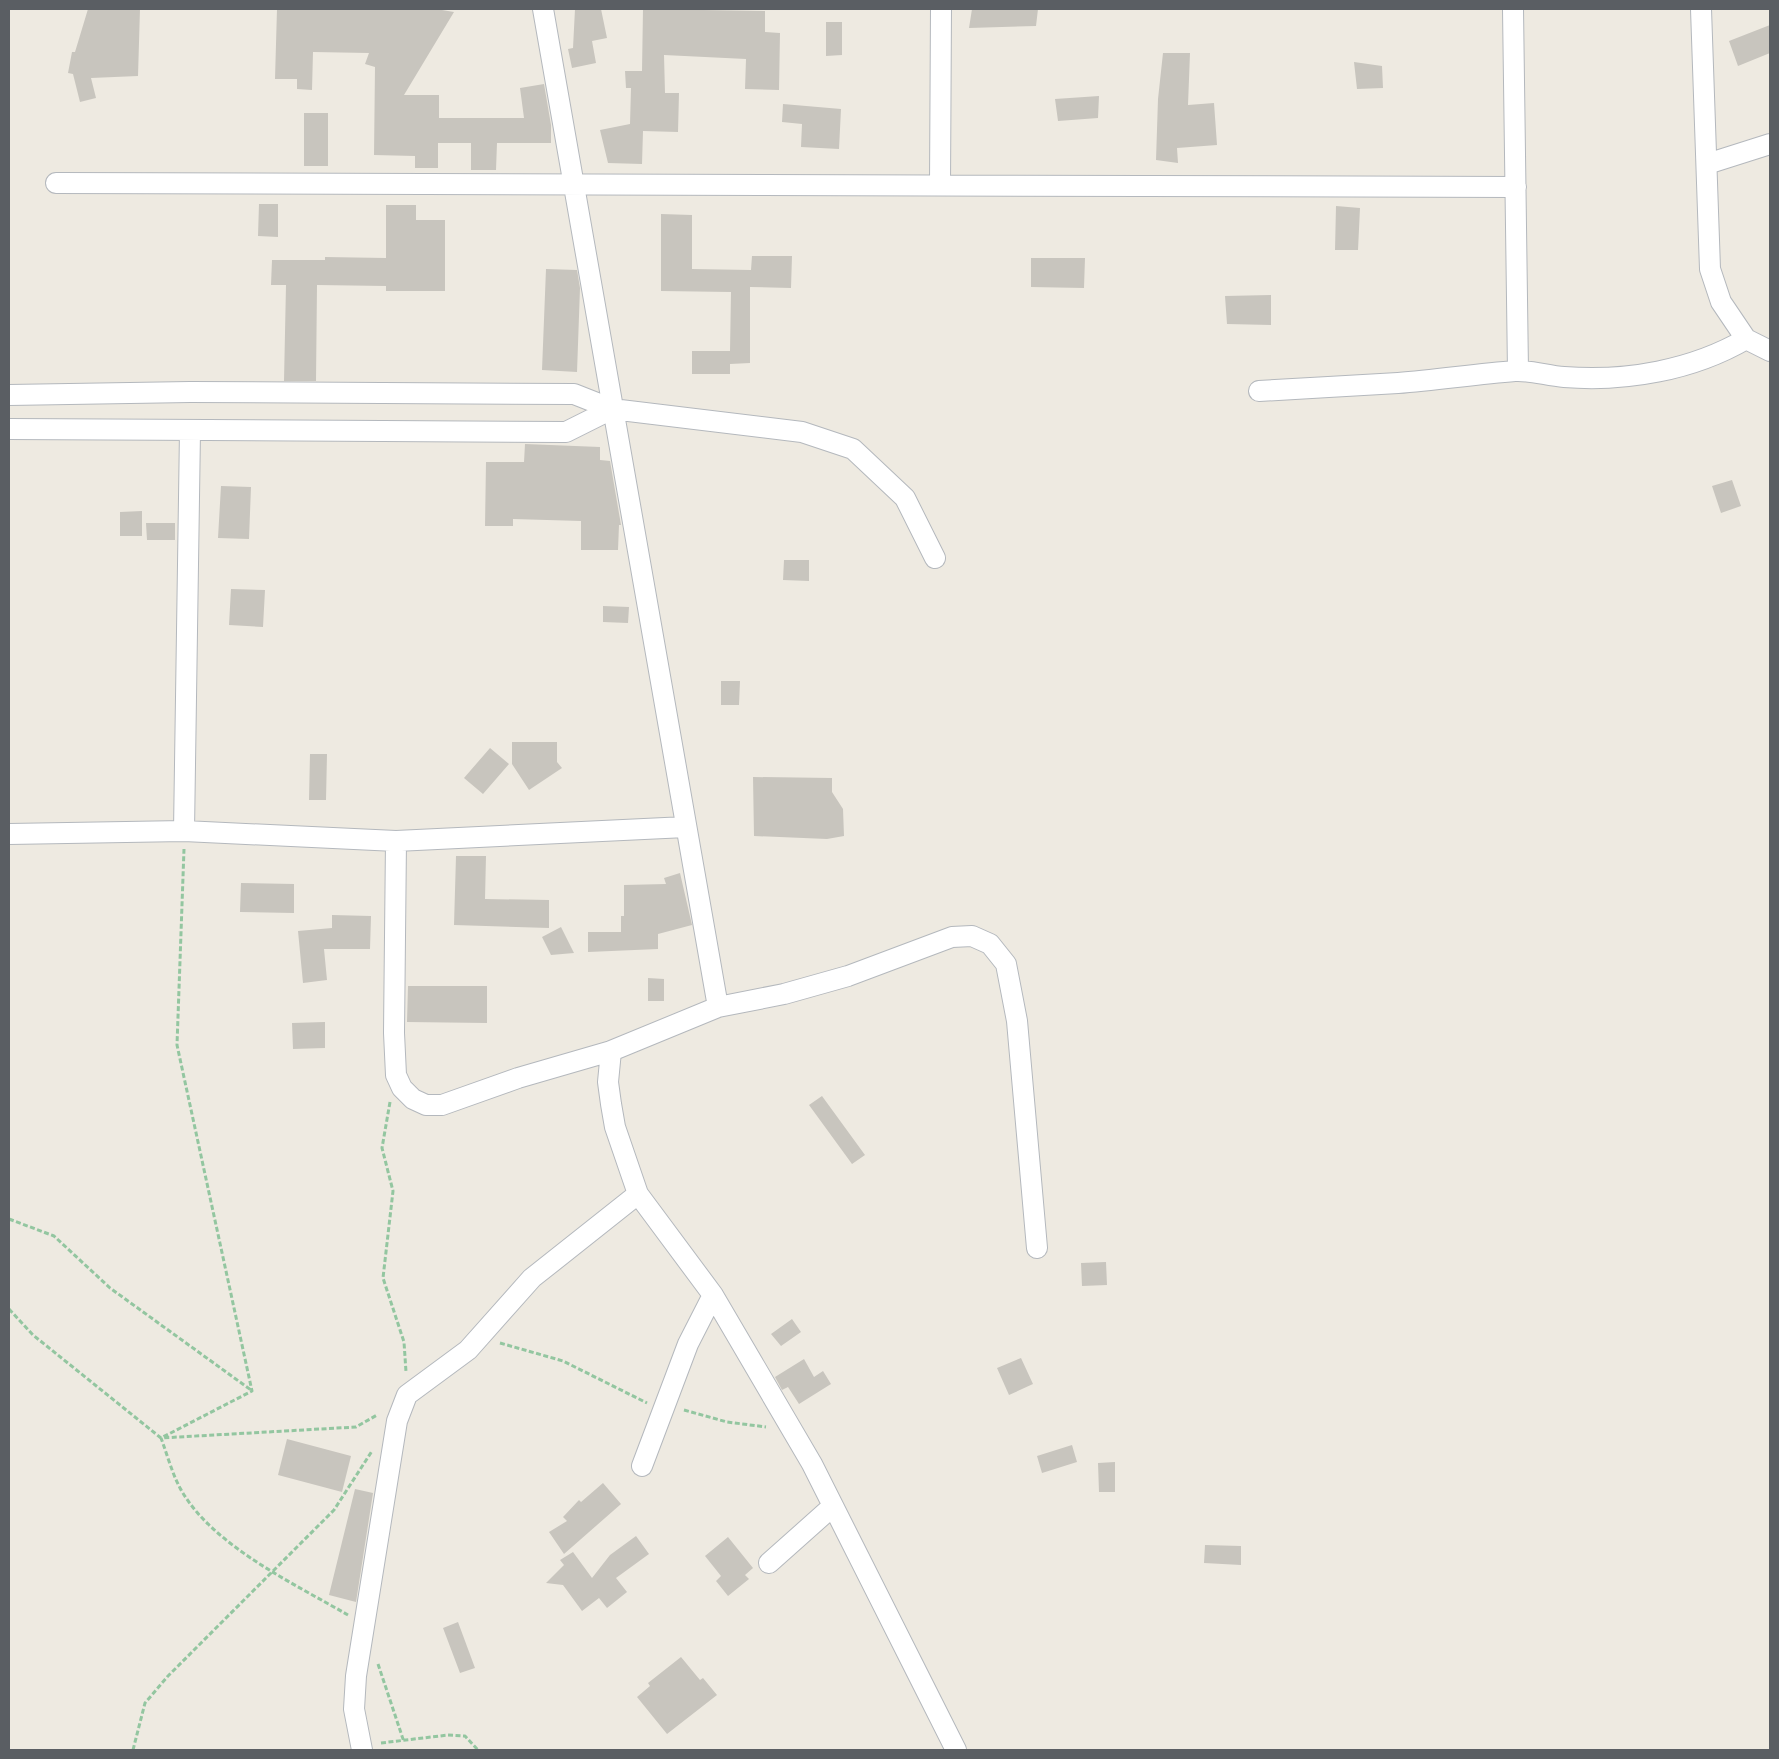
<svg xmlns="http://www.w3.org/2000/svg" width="1779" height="1759" viewBox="0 0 1779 1759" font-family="Raleway,sans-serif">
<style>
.building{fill:#c8c5be}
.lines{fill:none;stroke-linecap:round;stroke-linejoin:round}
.minor-casing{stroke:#b4b8bd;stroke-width:22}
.path{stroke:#93c6a0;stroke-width:3;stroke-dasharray:5 2.5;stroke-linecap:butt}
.minor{stroke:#fff;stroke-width:20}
</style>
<rect width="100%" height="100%" fill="#eeeae1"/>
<path class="building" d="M 88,9 L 140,9 L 138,76 L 91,78 L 96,98 L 80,102 L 73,74 L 68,73 L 72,52 L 75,52 Z
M 277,9 L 436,9 L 454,12 L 404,95 L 439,95 L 439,118 L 524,118 L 520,88 L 544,84 L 551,125 L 551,143 L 497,143 L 496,170 L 471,170 L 471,143 L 438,143 L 438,168 L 415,168 L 415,156 L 374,155 L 375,67 L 365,64 L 369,53 L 313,52 L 312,90 L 297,89 L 297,79 L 275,79 Z
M 575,9 L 601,9 L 607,38 L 592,41 L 596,63 L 572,68 L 568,49 L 573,48 Z
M 643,9 L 765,11 L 765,32 L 780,33 L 779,90 L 745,89 L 746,59 L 664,55 L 665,93 L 679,93 L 678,132 L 643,131 L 642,164 L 608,163 L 600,130 L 630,124 L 631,88 L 626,88 L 625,71 L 642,71 Z
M 972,9 L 1038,9 L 1036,26 L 969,28 Z
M 826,22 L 842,22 L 842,55 L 826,56 Z
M 1770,25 L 1770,53 L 1738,66 L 1729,41 Z
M 1163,53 L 1190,53 L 1188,105 L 1214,103 L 1217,145 L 1177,148 L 1178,163 L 1156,160 L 1158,99 Z
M 1354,62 L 1382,66 L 1383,88 L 1357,89 Z
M 1099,96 L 1098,118 L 1058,121 L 1055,99 Z
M 783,104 L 841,109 L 839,149 L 801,147 L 802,124 L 782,122 Z
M 304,113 L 328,113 L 328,166 L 304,166 Z
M 259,204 L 278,204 L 278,237 L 258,236 Z
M 386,205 L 416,205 L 416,220 L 445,220 L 445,291 L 386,291 L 386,286 L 317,285 L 316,381 L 284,381 L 286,285 L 271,285 L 272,260 L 325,260 L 325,257 L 386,258 Z
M 1336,206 L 1360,208 L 1358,250 L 1335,250 Z
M 661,214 L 692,215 L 692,269 L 751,270 L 752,256 L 792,256 L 791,288 L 750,287 L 750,363 L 730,364 L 730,374 L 692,374 L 692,351 L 730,351 L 731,292 L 661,291 Z
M 1031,258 L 1085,258 L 1084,288 L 1031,287 Z
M 546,269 L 577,270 L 580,288 L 577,372 L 542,370 Z
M 1271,295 L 1271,325 L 1227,324 L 1225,296 Z
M 525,444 L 600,447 L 600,460 L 610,461 L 621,525 L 619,525 L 618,550 L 581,550 L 581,521 L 513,519 L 513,526 L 485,526 L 486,462 L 524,462 Z
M 1732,480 L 1741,506 L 1721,513 L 1712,486 Z
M 221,486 L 251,487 L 249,539 L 218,538 Z
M 142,511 L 142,536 L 120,536 L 120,512 Z
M 146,523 L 175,523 L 175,540 L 147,540 Z
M 784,560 L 809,560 L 809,581 L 783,580 Z
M 231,589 L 265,590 L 263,627 L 229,625 Z
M 603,606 L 629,607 L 628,623 L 603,622 Z
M 721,681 L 740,681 L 739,705 L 721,705 Z
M 512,742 L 557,742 L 557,762 L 562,768 L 529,790 L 512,764 Z
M 490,748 L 509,764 L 483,794 L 464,778 Z
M 310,754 L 327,754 L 326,800 L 309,800 Z
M 753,777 L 832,778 L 832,792 L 843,809 L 844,836 L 827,839 L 754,836 Z
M 456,856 L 486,856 L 485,899 L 549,900 L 549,928 L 454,925 Z
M 680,873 L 692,925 L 658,934 L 658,949 L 588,952 L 588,932 L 621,932 L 621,916 L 624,916 L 624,885 L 666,884 L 664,878 Z
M 241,883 L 294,884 L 294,913 L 240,912 Z
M 332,915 L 371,916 L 370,949 L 324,949 L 327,980 L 303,983 L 298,931 L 332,928 Z
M 561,927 L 574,953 L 551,955 L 542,937 Z
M 648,978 L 664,979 L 664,1001 L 648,1001 Z
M 408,986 L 487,986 L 487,1023 L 407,1022 Z
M 325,1022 L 325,1048 L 293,1049 L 292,1023 Z
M 822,1096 L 865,1155 L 852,1164 L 809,1105 Z
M 1106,1262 L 1107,1285 L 1082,1286 L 1081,1263 Z
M 792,1319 L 801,1332 L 781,1346 L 771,1334 Z
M 1021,1358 L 1033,1384 L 1009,1395 L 997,1368 Z
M 804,1359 L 814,1377 L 823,1371 L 831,1384 L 799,1404 L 788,1387 L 782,1390 L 775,1377 Z
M 287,1439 L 351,1456 L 342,1492 L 278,1475 Z
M 1072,1445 L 1077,1462 L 1042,1473 L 1037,1456 Z
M 1115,1462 L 1115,1492 L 1099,1492 L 1098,1463 Z
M 603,1483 L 621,1504 L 564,1554 L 549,1532 L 567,1521 L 563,1517 L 579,1500 L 581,1502 Z
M 355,1489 L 373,1493 L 356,1602 L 329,1595 Z
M 636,1536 L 649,1554 L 616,1578 L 627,1592 L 607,1608 L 599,1598 L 582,1611 L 563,1585 L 546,1583 L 564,1565 L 560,1560 L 573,1552 L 592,1578 L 610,1555 Z
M 728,1537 L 753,1568 L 745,1575 L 749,1579 L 728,1596 L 716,1581 L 721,1576 L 705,1556 Z
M 1205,1545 L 1241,1546 L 1241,1565 L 1204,1563 Z
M 458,1622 L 475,1668 L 460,1673 L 443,1628 Z
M 681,1657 L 700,1680 L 703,1678 L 717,1695 L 667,1734 L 637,1697 L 650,1686 L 648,1683 Z"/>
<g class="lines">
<g class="minor-casing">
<path id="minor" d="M 543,9 L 718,1007
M 1513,9 L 1518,371
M 1701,9 L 1710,269 L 1721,302 L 1746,339 L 1770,351
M 1707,164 L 1770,144
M 56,183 L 1516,187
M 940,184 L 941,9
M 1259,391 C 1305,388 1352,386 1398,383 C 1437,380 1476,374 1515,371 C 1531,370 1548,376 1564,377 C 1626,382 1693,370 1746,339
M 9,395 L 190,392 L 574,394 L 612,409 L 802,432 L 853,449 L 905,498 L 935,558
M 9,429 L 566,432 L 612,409
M 184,831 L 190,431
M 9,834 L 184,831 L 396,841 L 686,827
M 396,841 L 394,1033 L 396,1075 L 402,1088 L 413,1099 L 426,1105 L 442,1105 L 518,1078 L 611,1051 L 718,1007 L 784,994 L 848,976 L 952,937 L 972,936 L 990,944 L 1006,964 L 1017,1021 L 1037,1248
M 611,1051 L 608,1082 L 611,1104 L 615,1127 L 638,1194 L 713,1295 L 812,1464 L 956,1750
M 642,1466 L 688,1344 L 713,1295
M 769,1563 L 833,1506
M 362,1750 L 354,1709 L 356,1676 L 397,1421 L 407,1395 L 468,1350 L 532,1278 L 638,1194"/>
</g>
<path class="path" d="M 390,1102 L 382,1148 L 393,1191 L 383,1278 L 404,1342 L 406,1372
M 9,1219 L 54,1236 L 110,1288 L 251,1390
M 9,1309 L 33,1335 L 161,1438 L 252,1391 L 177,1045 L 184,849
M 500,1343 L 563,1361 L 647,1403
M 684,1410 L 727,1422 L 766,1427
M 348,1615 C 293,1583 211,1545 180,1488 C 172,1473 167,1454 161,1438 L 356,1427 L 377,1415
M 378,1664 L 404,1742
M 381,1743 L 448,1735 L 465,1736 L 478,1750
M 133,1750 L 145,1703 L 168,1676 L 334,1510 L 372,1451"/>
<use href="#minor" class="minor"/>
</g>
<rect width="1779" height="1759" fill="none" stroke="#5a5e63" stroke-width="20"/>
</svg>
